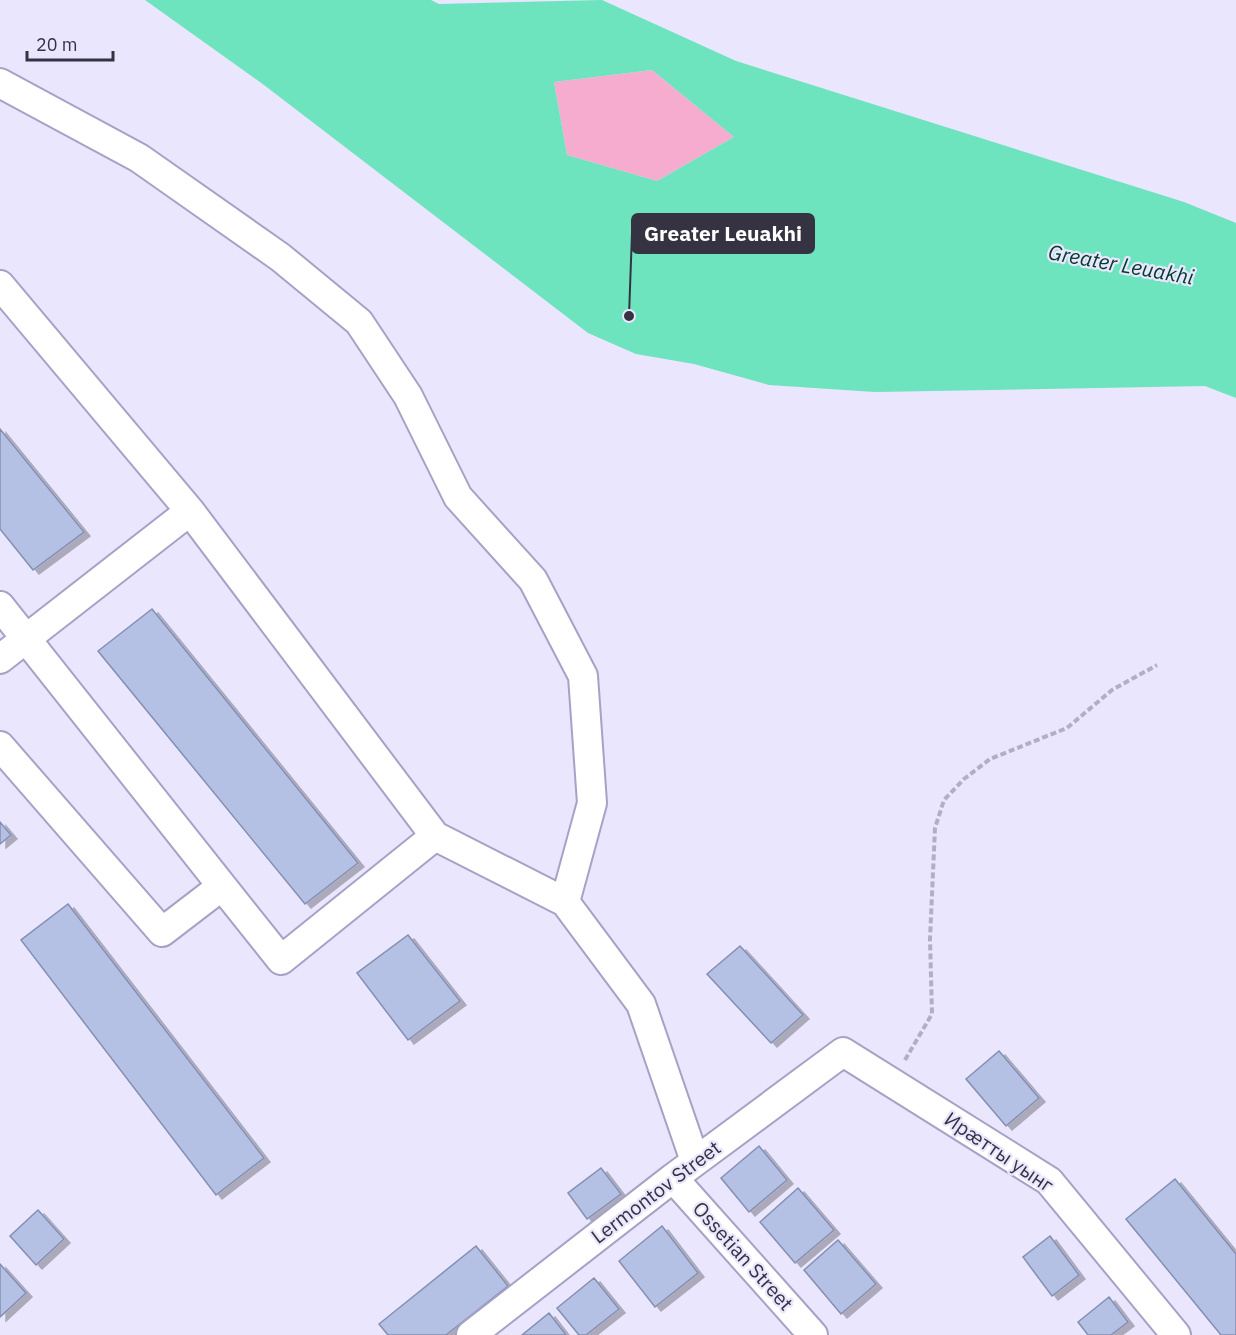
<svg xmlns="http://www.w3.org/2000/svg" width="1236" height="1335" viewBox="0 0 1236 1335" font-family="'IBM Plex Sans',sans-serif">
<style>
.green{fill:#f6acce}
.water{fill:#6de3be;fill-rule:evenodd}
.building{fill:#b4c1e4;stroke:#848fb1;stroke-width:1.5;filter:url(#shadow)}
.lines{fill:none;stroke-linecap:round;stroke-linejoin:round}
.minor-casing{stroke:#a6a2c6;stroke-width:32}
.path{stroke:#b2afc4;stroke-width:4;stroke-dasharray:6 3;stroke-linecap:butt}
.minor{stroke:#fff;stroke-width:28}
.labels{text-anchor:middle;stroke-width:4.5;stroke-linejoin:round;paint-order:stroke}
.street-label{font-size:20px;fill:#353342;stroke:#e9e6fe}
.water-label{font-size:21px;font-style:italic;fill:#023a2c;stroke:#e9e6fe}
.leader{fill:none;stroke:#353342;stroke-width:2}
.callout-dot{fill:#353342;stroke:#e9e6fe;stroke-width:2}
.callout{fill:#353342;stroke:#353342;stroke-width:2}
.callout-label{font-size:21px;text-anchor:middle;font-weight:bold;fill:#fff}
</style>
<defs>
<filter id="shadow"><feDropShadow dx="6" dy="4" stdDeviation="0" flood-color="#0004"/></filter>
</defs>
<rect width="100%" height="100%" fill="#e9e6fe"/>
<path class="green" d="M 652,70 L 734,137 L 657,181 L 567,155 L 554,82 Z"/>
<path class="water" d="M 145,0 L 431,0 L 439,4 L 602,0 L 736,61 L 1184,202 L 1236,223 L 1236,398 L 1205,386 L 875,392 L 769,385 L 694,364 L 636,354 L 588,333 L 264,85 ZM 652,70 L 734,137 L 657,181 L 567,155 L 554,82 Z"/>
<path class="building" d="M 0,429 L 84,532 L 33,570 L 0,529 Z
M 152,609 L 358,863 L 305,904 L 98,651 Z
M 0,822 L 11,835 L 0,844 Z
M 68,904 L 264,1158 L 216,1195 L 21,940 Z
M 408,935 L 460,1001 L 408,1040 L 357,973 Z
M 740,946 L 803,1015 L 771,1043 L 707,974 Z
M 999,1051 L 1039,1098 L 1006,1126 L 966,1079 Z
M 759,1146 L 787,1180 L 749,1212 L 721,1178 Z
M 601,1168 L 621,1194 L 587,1219 L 568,1193 Z
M 1175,1179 L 1236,1254 L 1236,1335 L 1221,1335 L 1126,1219 Z
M 798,1188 L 834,1230 L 795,1263 L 760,1222 Z
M 38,1210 L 64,1239 L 36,1265 L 10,1236 Z
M 662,1226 L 698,1273 L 655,1307 L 619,1261 Z
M 1050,1236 L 1079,1275 L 1052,1296 L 1023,1257 Z
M 838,1240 L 876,1284 L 841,1314 L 804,1270 Z
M 476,1246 L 508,1286 L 446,1335 L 388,1335 L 379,1324 Z
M 0,1264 L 26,1293 L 0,1317 Z
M 594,1278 L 619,1309 L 586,1335 L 579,1335 L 557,1308 Z
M 1109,1297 L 1128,1322 L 1111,1335 L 1088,1335 L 1078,1322 Z
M 549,1313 L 566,1335 L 522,1335 Z"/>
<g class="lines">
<g class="minor-casing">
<path id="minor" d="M 0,83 L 139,158 L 280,257 L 359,322 L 408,396 L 458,497 L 533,580 L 583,676 L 592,803 L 565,902
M 0,285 L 190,511 L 435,836 L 565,902 L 641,1004 L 695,1161
M 0,606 L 222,886
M 0,659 L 190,511
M 0,746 L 162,932 L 222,886 L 281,960 L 435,836
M 673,1178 L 813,1335
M 471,1335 L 673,1178 L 843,1052 L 1049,1181 L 1176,1335"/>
</g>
<path class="path" d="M 905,1060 L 932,1014 L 930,939 L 935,828 L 944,800 L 964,779 L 990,759 L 1067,728 L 1112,690 L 1157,665"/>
<use href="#minor" class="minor"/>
</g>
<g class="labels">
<g class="street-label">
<text transform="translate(999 1152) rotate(34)" y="7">Ирæтты уынг</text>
<text transform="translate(656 1192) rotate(-37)" y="7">Lermontov Street</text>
<text transform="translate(743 1256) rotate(48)" y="7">Ossetian Street</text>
</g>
<g class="water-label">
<text transform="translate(1121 265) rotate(10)" y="7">Greater Leuakhi</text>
</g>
</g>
<path class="leader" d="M629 316L632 233"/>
<circle class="callout-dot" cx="629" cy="316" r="6"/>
<rect class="callout" x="632" y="214" width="182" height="39" rx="6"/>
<g class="callout-label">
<text x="723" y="241">Greater Leuakhi</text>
</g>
<path d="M27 51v9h86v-9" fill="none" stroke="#353342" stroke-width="3"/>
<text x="36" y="51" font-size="18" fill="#353342" stroke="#e9e6fe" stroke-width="4.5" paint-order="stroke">20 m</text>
</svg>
